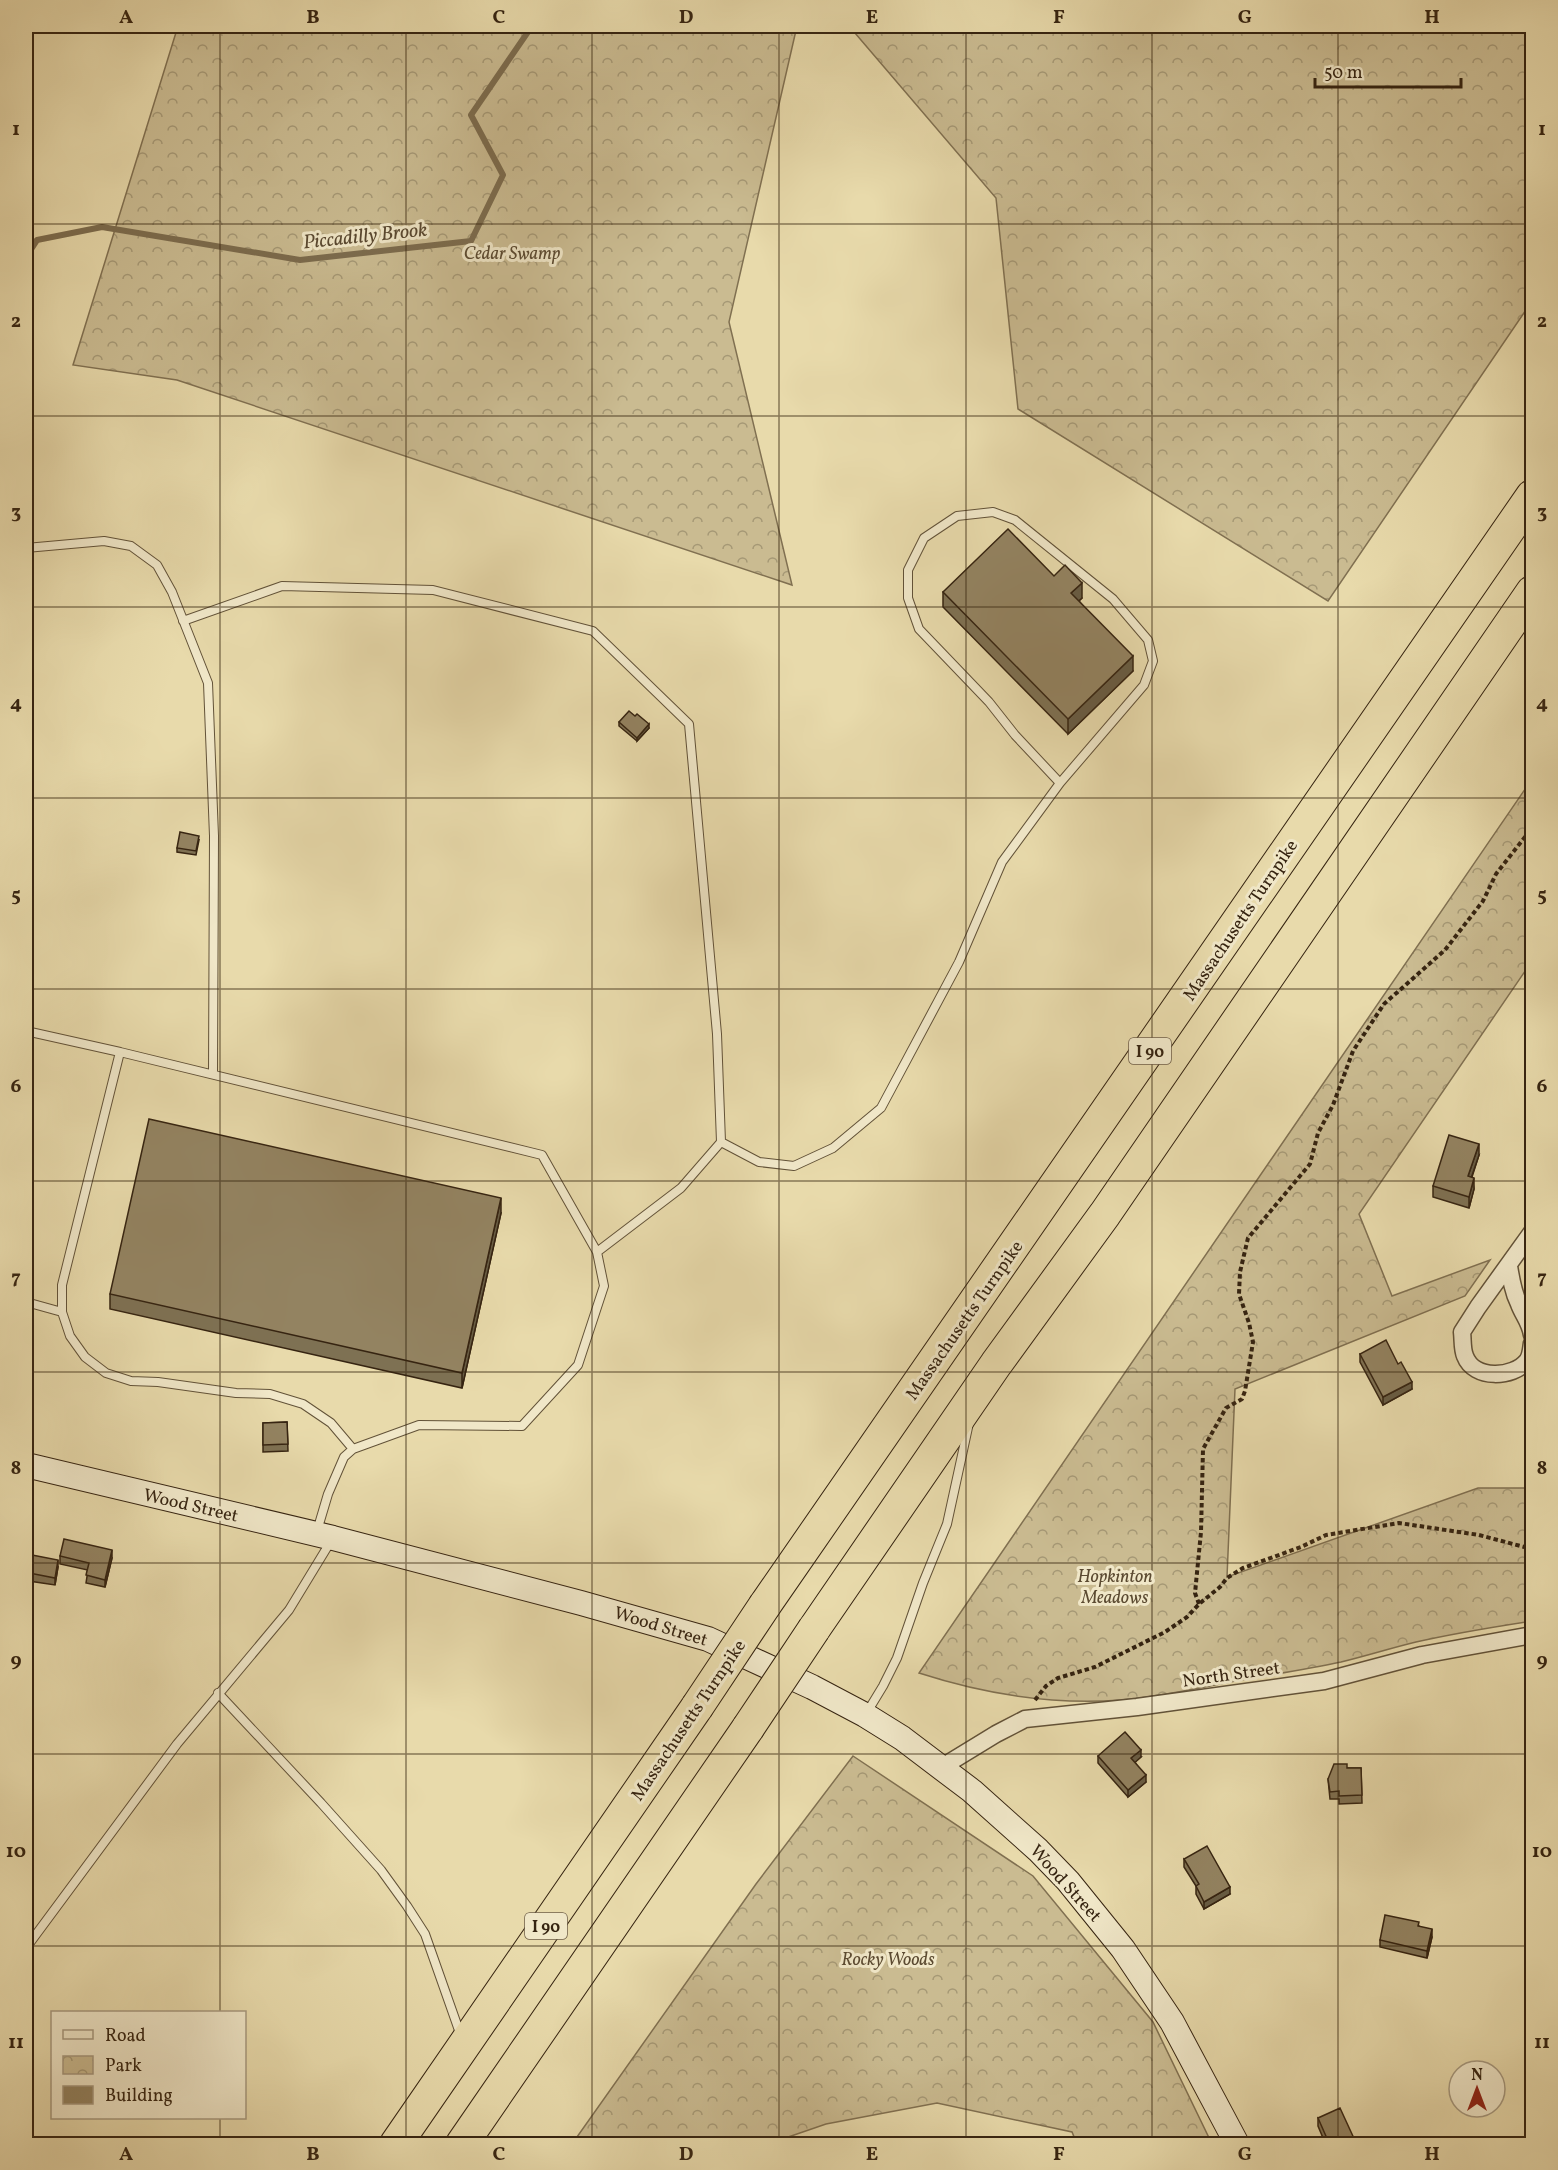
<svg xmlns="http://www.w3.org/2000/svg" width="1558" height="2170" viewBox="0 0 1558 2170" font-family="Vollkorn,serif">
<style>
.park{fill:url(#park-crowns);stroke:#807051;stroke-width:1.5}
.lines{fill:none;stroke-linecap:round;stroke-linejoin:round}
.stream{stroke:#7c6c4e;stroke-width:6}
.service-casing{stroke:#625238;stroke-width:10}
.minor-casing{stroke:#625238;stroke-width:19}
.secondary-casing{stroke:#362411;stroke-width:26}
.motorway-casing{stroke:#362411;stroke-width:34}
.path{stroke:#362411;stroke-width:4;stroke-dasharray:4.5 3;stroke-linecap:butt}
.service{stroke:#f0e7c8;stroke-width:8}
.minor{stroke:#f0e7c8;stroke-width:16}
.secondary{stroke:#f0e7c8;stroke-width:24}
.motorway{stroke:#e8daab;stroke-width:32}
.motorway-bridge-casing{stroke:#362411;stroke-width:34;stroke-linecap:butt}
.motorway-bridge{stroke:#e8daab;stroke-width:32}
.wall{fill:#7e7153;stroke:#362411;stroke-width:1.5}
.shaded-wall{fill:#675c44;stroke:#362411;stroke-width:1.5}
.building{fill:#938361;stroke:#362411;stroke-width:1.5}
.grid{fill:none;stroke:#362411;stroke-width:1.5;stroke-opacity:0.55}
.labels{text-anchor:middle;stroke-width:6;stroke-linejoin:round;paint-order:stroke}
.shield{fill:#f0e7c8;stroke:#6e5e48;stroke-width:1.5}
.shield-label{font-size:16px;font-weight:bold;fill:#362411}
.park-label{font-size:18px;font-style:italic;fill:#5b4a31;stroke:#f0e7c8}
.street-label{font-size:18px;fill:#362411;stroke:#f0e7c8}
.water-label{font-size:20px;font-style:italic;fill:#594830;stroke:#f0e7c8}
.neatline{fill:none;stroke:#362411;stroke-width:2}
.grid-label{font-size:20px;text-anchor:middle;font-weight:bold;fill:#362411}
</style>
<defs>
<pattern id="park-crowns" width="20" height="18" patternUnits="userSpaceOnUse" patternTransform="scale(1.5)"><rect width="20" height="18" fill="#cabb91"/><path d="M2 6a3 3 0 1 1 6 0M12 15a3 3 0 1 1 6 0" fill="none" stroke="#a59875"/></pattern>
</defs>
<rect width="100%" height="100%" fill="#e8daab"/>
<filter id="stains"><feTurbulence type="fractalNoise" baseFrequency=".00333" numOctaves="4"/><feColorMatrix values="0 0 0 0 .2 0 0 0 0 .09 0 0 0 0 .02 0 0 0 .5 -.17"/></filter>
<radialGradient id="worn" r=".72"><stop offset=".6" stop-color="#630" stop-opacity="0"/><stop offset="1" stop-color="#630" stop-opacity=".3"/></radialGradient>
<path class="park" d="M 178,26 L 797,26 L 729,322 L 792,585 L 177,380 L 73,365 Z
M 849,26 L 1532,26 L 1532,301 L 1328,601 L 1018,409 L 996,198 Z
M 1532,779 L 1532,961 L 1359,1214 L 1392,1296 L 1490,1260 L 1465,1296 L 1235,1389 L 1227,1577 L 1478,1488 L 1532,1488 L 1532,1621 C 1493,1627 1455,1633 1416,1642 C 1391,1648 1366,1656 1341,1662 C 1303,1670 1263,1676 1225,1683 C 1191,1690 1155,1697 1121,1700 C 1053,1705 984,1694 919,1673 Z
M 853,1756 L 1033,1876 L 1153,2022 L 1212,2144 L 1077,2144 L 1072,2132 L 937,2103 L 826,2124 L 768,2144 L 572,2144 L 756,1884 Z"/>
<g class="lines">
<path class="stream" d="M 26,257 L 37,240 L 102,227 L 300,260 L 471,241 L 503,175 L 471,115 L 532,26"/>
<g class="service-casing">
<path id="service" d="M 26,548 L 104,541 L 131,546 L 157,565 L 172,592 L 208,683 L 214,836 L 213,1074
M 183,621 L 282,586 L 433,590 L 593,631 L 689,724 L 717,1034 L 721,1142 L 681,1188 L 597,1252 L 604,1286 L 578,1365 L 522,1426 L 419,1425 L 353,1449 L 344,1457 L 328,1494 L 317,1531
M 26,1031 L 120,1052
M 721,1142 L 759,1162 L 794,1166 L 833,1148 L 881,1108 L 959,962 L 1002,862 L 1060,783 L 1015,735 L 989,702 L 919,629 L 908,598 L 908,570 L 924,538 L 957,516 L 993,512 L 1015,520 L 1113,599 L 1148,640 L 1153,661 L 1144,685 L 1060,783
M 26,1302 L 62,1312
M 353,1449 L 331,1423 L 303,1404 L 270,1394 L 236,1393 L 158,1382 L 131,1381 L 106,1373 L 85,1357 L 70,1336 L 62,1312 L 62,1285 L 120,1052 L 542,1155 L 597,1252
M 218,1693 L 321,1803 L 381,1870 L 407,1906 L 425,1934 L 461,2036
M 866,1714 L 883,1686 L 897,1658 L 923,1583 L 947,1524 L 969,1423
M 26,1948 L 177,1744 L 289,1610 L 331,1541"/>
</g>
<g class="minor-casing">
<path id="minor" d="M 1532,1232 L 1478,1307 L 1462,1332 C 1463,1340 1462,1349 1465,1356 C 1474,1380 1513,1378 1527,1361 C 1531,1356 1531,1349 1532,1343
M 1509,1266 C 1511,1279 1513,1292 1519,1304 C 1523,1315 1530,1322 1532,1335
M 942,1767 L 996,1734 L 1025,1719 L 1137,1707 L 1324,1681 L 1422,1655 L 1532,1635"/>
</g>
<g class="secondary-casing">
<path id="secondary" d="M 26,1465 L 333,1538 L 581,1603 L 708,1639 L 812,1687 L 865,1715 L 902,1738 L 972,1791 L 1038,1850 L 1068,1881 L 1123,1949 L 1172,2022 L 1237,2144"/>
</g>
<g class="motorway-casing">
<path id="motorway" d="M 765,1605 L 1532,496
M 814,1629 L 996,1364 L 1105,1214 L 1532,592
M 396,2144 L 697,1707
M 462,2144 L 748,1728"/>
</g>
<path class="path" d="M 1199,1604 L 1195,1593 L 1201,1532 L 1203,1449 L 1226,1408 L 1242,1399 L 1245,1391 L 1253,1342 L 1249,1323 L 1239,1294 L 1240,1272 L 1248,1238 L 1310,1164 L 1318,1133 L 1333,1105 L 1353,1051 L 1384,1004 L 1445,950 L 1483,901 L 1496,874 L 1532,828
M 1035,1700 L 1046,1686 L 1058,1678 L 1095,1667 L 1165,1632 L 1187,1617 L 1199,1604 L 1220,1587 L 1227,1578 L 1243,1568 L 1301,1547 L 1326,1535 L 1399,1523 L 1479,1535 L 1532,1549"/>
<use href="#service" class="service"/>
<use href="#minor" class="minor"/>
<use href="#secondary" class="secondary"/>
<use href="#motorway" class="motorway"/>
<g class="motorway-bridge-casing">
<path id="motorway-bridge" d="M 697,1707 L 765,1605
M 748,1728 L 814,1629"/>
</g>
<use href="#motorway-bridge" class="motorway-bridge"/>
</g>
<path class="wall" d="M 1054,576 L 1082,598 L 1079,601 L 1133,671 L 1068,734 L 943,607 L 943,592 Z
M 635,716 L 649,728 L 637,741 L 619,726 L 619,722 Z
M 199,840 L 196,855 L 177,852 L 177,848 Z
M 1533,1069 L 1533,1093 L 1527,1084 L 1527,1073 Z
M 1479,1155 L 1472,1177 L 1474,1189 L 1469,1208 L 1433,1197 L 1433,1186 Z
M 501,1213 L 462,1388 L 110,1309 L 110,1294 Z
M 1360,1354 L 1398,1364 L 1412,1389 L 1383,1405 L 1360,1362 Z
M 287,1422 L 288,1451 L 263,1452 L 263,1423 Z
M 60,1556 L 112,1558 L 105,1587 L 86,1583 L 88,1570 L 60,1564 Z
M 58,1567 L 55,1585 L 29,1581 L 29,1573 Z
M 1098,1756 L 1141,1757 L 1135,1762 L 1146,1782 L 1128,1797 L 1098,1763 Z
M 1347,1768 L 1361,1768 L 1362,1803 L 1339,1804 L 1339,1799 L 1330,1799 L 1328,1779 Z
M 1184,1859 L 1230,1894 L 1204,1909 L 1196,1894 L 1196,1886 L 1184,1867 Z
M 1419,1926 L 1432,1937 L 1427,1958 L 1380,1947 L 1380,1940 Z
M 1318,2118 L 1357,2145 L 1326,2145 L 1318,2126 Z"/>
<path class="shaded-wall" d="M 1082,583 L 1082,598 L 1071,608 L 1071,593 Z
M 1133,656 L 1133,671 L 1068,734 L 1068,719 Z
M 649,724 L 649,728 L 637,741 L 637,738 Z
M 1479,1144 L 1479,1155 L 1468,1187 L 1468,1176 Z
M 1474,1178 L 1474,1189 L 1469,1208 L 1469,1197 Z
M 501,1198 L 501,1213 L 462,1388 L 462,1373 Z
M 1412,1382 L 1412,1389 L 1383,1405 L 1383,1397 Z
M 112,1550 L 112,1558 L 105,1587 L 105,1580 Z
M 58,1560 L 58,1567 L 55,1585 L 55,1578 Z
M 1141,1750 L 1141,1757 L 1131,1766 L 1131,1758 Z
M 1146,1775 L 1146,1782 L 1128,1797 L 1128,1790 Z
M 1230,1887 L 1230,1894 L 1204,1909 L 1204,1902 Z
M 1432,1929 L 1432,1937 L 1427,1958 L 1427,1951 Z"/>
<path class="building" d="M 1008,529 L 1054,576 L 1065,565 L 1082,583 L 1071,593 L 1133,656 L 1068,719 L 943,592 Z
M 629,711 L 635,716 L 637,714 L 649,724 L 637,738 L 619,722 Z
M 180,832 L 199,836 L 196,851 L 177,848 Z
M 1533,1069 L 1533,1082 L 1527,1073 Z
M 149,1119 L 501,1198 L 462,1373 L 110,1294 Z
M 1449,1135 L 1479,1144 L 1468,1176 L 1474,1178 L 1469,1197 L 1433,1186 Z
M 1386,1340 L 1398,1364 L 1401,1362 L 1412,1382 L 1383,1397 L 1360,1354 Z
M 287,1422 L 288,1444 L 263,1445 L 263,1423 Z
M 64,1539 L 112,1550 L 105,1580 L 86,1575 L 89,1563 L 60,1556 Z
M 32,1555 L 58,1560 L 55,1578 L 29,1573 Z
M 1125,1732 L 1141,1750 L 1131,1758 L 1146,1775 L 1128,1790 L 1098,1756 Z
M 1334,1764 L 1347,1764 L 1347,1768 L 1361,1768 L 1362,1795 L 1339,1796 L 1339,1791 L 1330,1792 L 1328,1779 Z
M 1207,1846 L 1230,1887 L 1204,1902 L 1196,1886 L 1199,1884 L 1184,1859 Z
M 1385,1915 L 1419,1922 L 1418,1926 L 1432,1929 L 1427,1951 L 1380,1940 Z
M 1340,2108 L 1357,2145 L 1333,2145 L 1332,2142 L 1329,2143 L 1318,2118 Z"/>
<path class="grid" d="M 220,26 L 220,2012M 406,26 L 406,2144M 592,26 L 592,2144M 779,26 L 779,2144M 966,26 L 966,2144M 1152,26 L 1152,2144M 1338,26 L 1338,2144M 26,224 L 1532,224M 26,416 L 1532,416M 26,607 L 1532,607M 26,798 L 1532,798M 26,989 L 1532,989M 26,1181 L 1532,1181M 26,1372 L 1532,1372M 26,1563 L 1532,1563M 26,1754 L 1532,1754M 26,1946 L 1532,1946M 220,2118 L 220,2144"/>
<g class="labels">
<g class="shield">
<rect x="1129" y="1038" width="42" height="26" rx="4.5"/>
<rect x="525" y="1913" width="42" height="26" rx="4.5"/>
</g>
<g class="shield-label">
<text x="1150" y="1057">I 90</text>
<text x="546" y="1932">I 90</text>
</g>
<g class="park-label">
<text x="512" y="259">Cedar Swamp</text>
<text x="1115" y="1582">Hopkinton<tspan x="1115" dy="21">Meadows</tspan></text>
<text x="888" y="1965">Rocky Woods</text>
</g>
<g class="street-label">
<text transform="translate(1240 920) rotate(-56)" y="6">Massachusetts Turnpike</text>
<text transform="translate(964 1320) rotate(-55)" y="6">Massachusetts Turnpike</text>
<text transform="translate(191 1505) rotate(13)" y="6">Wood Street</text>
<text transform="translate(661 1626) rotate(17)" y="6">Wood Street</text>
<text transform="translate(1231 1674) rotate(-8)" y="6">North Street</text>
<text transform="translate(688 1720) rotate(-56)" y="6">Massachusetts Turnpike</text>
<text transform="translate(1066 1883) rotate(48)" y="6">Wood Street</text>
</g>
<g class="water-label">
<text transform="translate(365 235) rotate(-6)" y="7">Piccadilly Brook</text>
</g>
</g>
<rect width="1558" height="2170" fill="none" stroke="#e8daab" stroke-width="66"/>
<rect x="51" y="2011" width="195" height="108" fill="#f0e7c8" stroke="#a6997f" stroke-width="1.5"/>
<rect x="63" y="2030" width="30" height="9" fill="#f0e7c8" stroke="#a6997f" stroke-width="1.5"/>
<text x="105" y="2041" font-size="18" fill="#362411">Road</text>
<rect x="63" y="2056" width="30" height="18" fill="url(#park-crowns)" stroke="#a6997f" stroke-width="1.5"/>
<text x="105" y="2071" font-size="18" fill="#362411">Park</text>
<rect x="63" y="2086" width="30" height="18" fill="#938361" stroke="#a6997f" stroke-width="1.5"/>
<text x="105" y="2101" font-size="18" fill="#362411">Building</text>
<g transform="translate(1477 2089)"><circle r="28" fill="#f0e7c8" stroke="#a6997f" stroke-width="1.5"/>
<path d="M0-4.5L10 22L0 15L-10 22Z" fill="#8f2418"/>
<text y="-9" font-size="16" font-weight="bold" text-anchor="middle" fill="#362411">N</text>
</g>
<path d="M1315 78v9h146v-9" fill="none" stroke="#362411" stroke-width="3"/>
<text x="1324" y="78" font-size="18" fill="#362411" stroke="#f0e7c8" stroke-width="4.5" paint-order="stroke">50 m</text>
<rect x="33" y="33" width="1492" height="2104" class="neatline"/>
<g class="grid-label">
<text x="126" y="23">A</text>
<text x="313" y="23">B</text>
<text x="499" y="23">C</text>
<text x="686" y="23">D</text>
<text x="872" y="23">E</text>
<text x="1059" y="23">F</text>
<text x="1245" y="23">G</text>
<text x="1432" y="23">H</text>
<text x="16" y="135">1</text>
<text x="1542" y="135">1</text>
<text x="16" y="327">2</text>
<text x="1542" y="327">2</text>
<text x="16" y="518">3</text>
<text x="1542" y="518">3</text>
<text x="16" y="709">4</text>
<text x="1542" y="709">4</text>
<text x="16" y="901">5</text>
<text x="1542" y="901">5</text>
<text x="16" y="1092">6</text>
<text x="1542" y="1092">6</text>
<text x="16" y="1283">7</text>
<text x="1542" y="1283">7</text>
<text x="16" y="1474">8</text>
<text x="1542" y="1474">8</text>
<text x="16" y="1666">9</text>
<text x="1542" y="1666">9</text>
<text x="16" y="1857">10</text>
<text x="1542" y="1857">10</text>
<text x="16" y="2048">11</text>
<text x="1542" y="2048">11</text>
<text x="126" y="2160">A</text>
<text x="313" y="2160">B</text>
<text x="499" y="2160">C</text>
<text x="686" y="2160">D</text>
<text x="872" y="2160">E</text>
<text x="1059" y="2160">F</text>
<text x="1245" y="2160">G</text>
<text x="1432" y="2160">H</text>
</g>
<rect width="100%" height="100%" filter="url(#stains)"/>
<rect width="100%" height="100%" fill="url(#worn)"/>
</svg>
